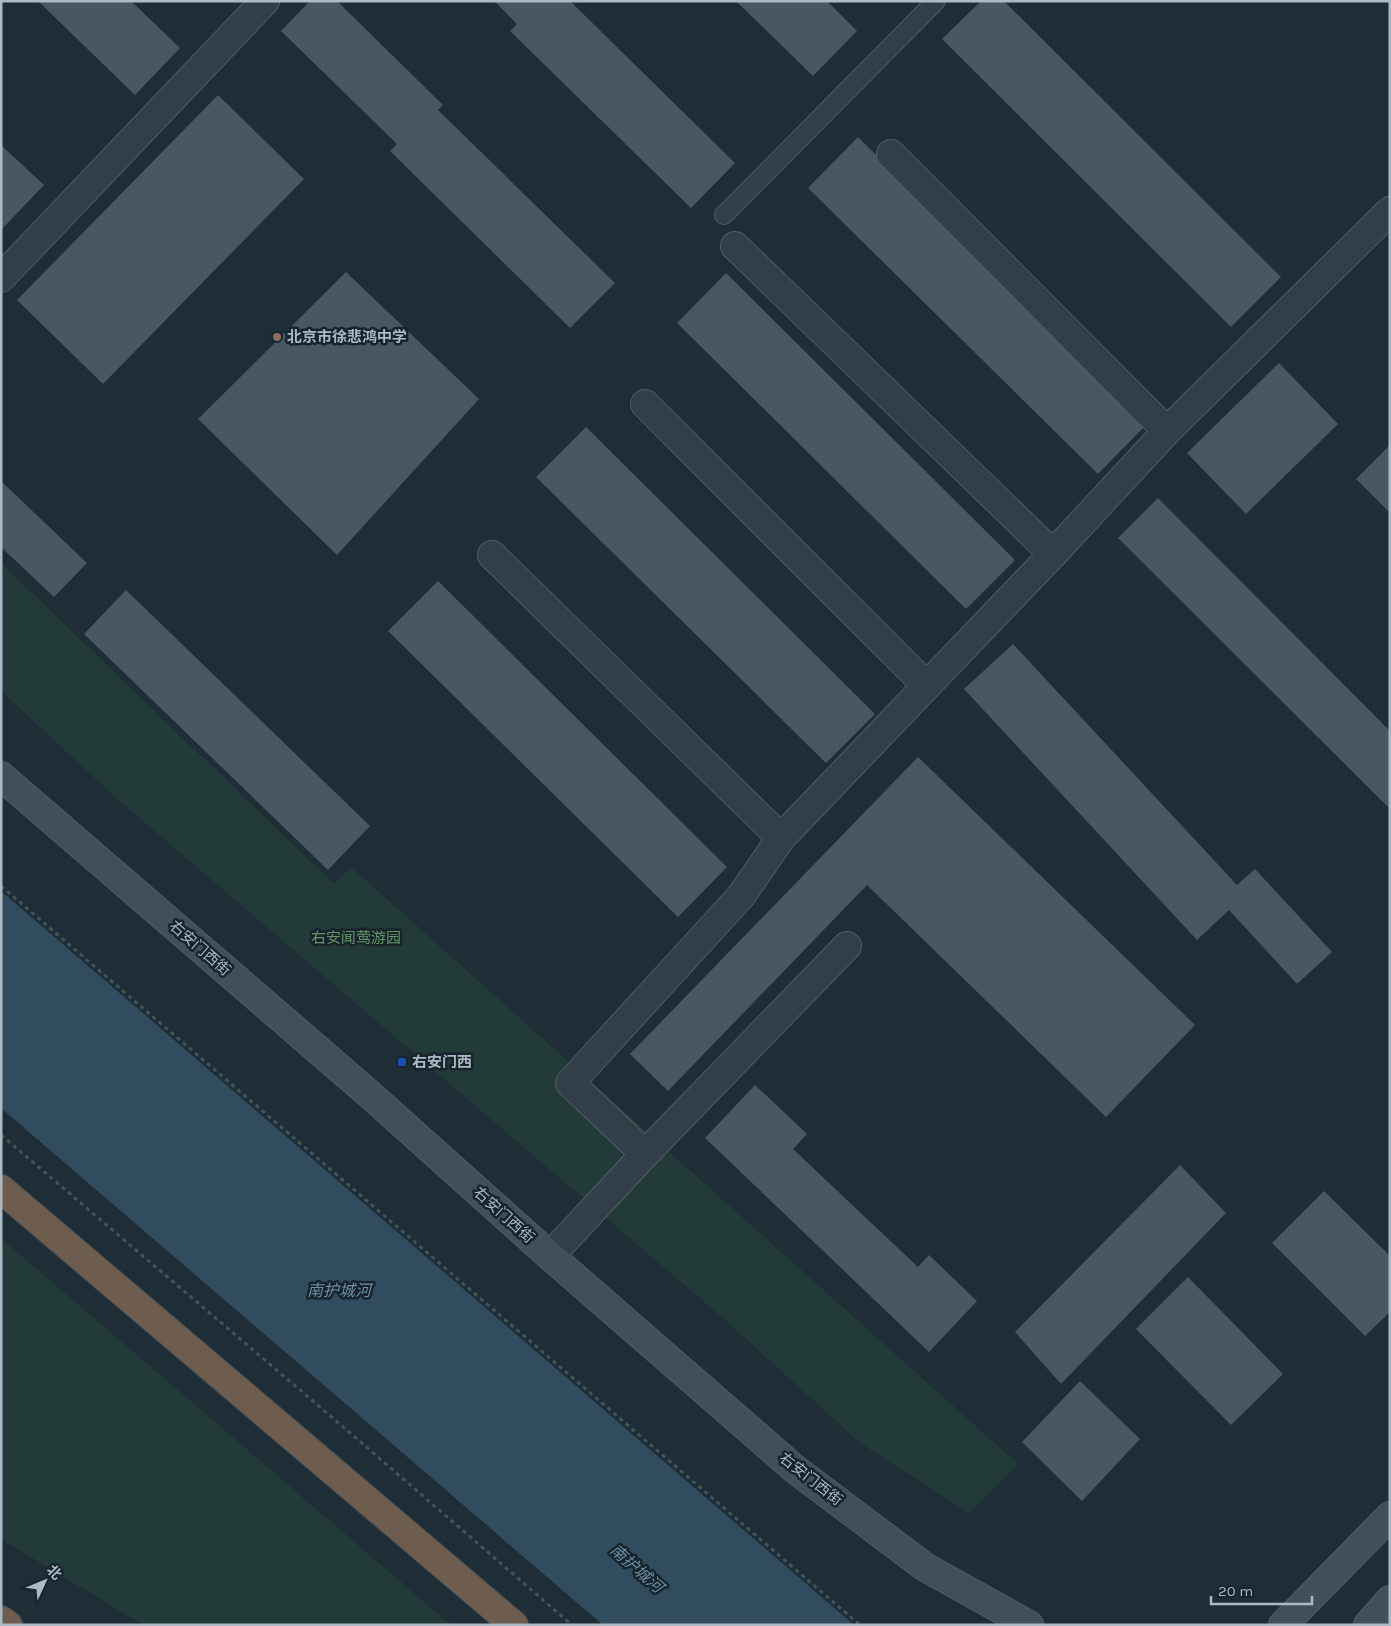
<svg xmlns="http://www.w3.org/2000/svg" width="1391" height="1626" viewBox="0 0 1391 1626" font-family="Karla,'Noto Sans SC',sans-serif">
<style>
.green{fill:#223a38}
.water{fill:#324c5f}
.building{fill:#475863}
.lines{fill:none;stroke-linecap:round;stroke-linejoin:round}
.lane-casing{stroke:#505d66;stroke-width:20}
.street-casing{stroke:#505d66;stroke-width:30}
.secondary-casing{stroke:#505d66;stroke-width:30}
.highway-casing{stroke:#3d4a52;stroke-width:30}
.path{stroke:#405756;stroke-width:3;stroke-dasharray:4 4;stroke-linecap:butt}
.lane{stroke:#323f48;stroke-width:18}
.street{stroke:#323f48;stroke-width:28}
.secondary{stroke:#404f5b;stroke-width:28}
.highway{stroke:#6e5d4f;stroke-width:28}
.education-dot{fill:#8d6e63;stroke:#18242c;stroke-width:2}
.transit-dot{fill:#1a4fb4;stroke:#18242c;stroke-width:2}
.labels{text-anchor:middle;stroke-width:5;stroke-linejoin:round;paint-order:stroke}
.poi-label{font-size:15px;font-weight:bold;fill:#acbac5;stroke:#18242c;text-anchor:start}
.park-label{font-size:15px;fill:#649567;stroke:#18242c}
.street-label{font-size:15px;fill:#acbac5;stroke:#18242c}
.water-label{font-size:16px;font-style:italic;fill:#6c91aa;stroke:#18242c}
</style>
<rect width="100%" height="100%" fill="#1f2d37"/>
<path class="green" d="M 1,563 L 334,884 L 351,867 L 1018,1464 L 969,1513 L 860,1443 L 722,1317 L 115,797 L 1,691 Z
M 1,1238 L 451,1625 L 143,1625 L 1,1539 Z"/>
<path class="water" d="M 1,891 L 854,1625 L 603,1625 L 1,1108 Z"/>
<path class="building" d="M 38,1 L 131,1 L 180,48 L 135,95 Z
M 310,1 L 337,1 L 443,105 L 438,110 L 615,283 L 570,328 L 390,151 L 397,144 L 281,31 Z
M 494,1 L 570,1 L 735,163 L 691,208 L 510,31 L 517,24 Z
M 736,1 L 827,1 L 857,31 L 813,76 Z
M 981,1 L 1004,1 L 1281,277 L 1231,327 L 942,39 Z
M 218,95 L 304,179 L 103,384 L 17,300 Z
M 858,137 L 1147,424 L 1098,474 L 808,188 Z
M 1,145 L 44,185 L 1,230 Z
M 346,272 L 479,399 L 337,555 L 198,419 Z
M 726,273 L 1015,560 L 966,609 L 677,323 Z
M 1279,363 L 1338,424 L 1246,514 L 1187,453 Z
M 586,427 L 875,714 L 826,763 L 536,477 Z
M 1390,445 L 1390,513 L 1356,479 Z
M 1,481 L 87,563 L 54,597 L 1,547 Z
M 1158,498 L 1390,731 L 1390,809 L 1118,538 Z
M 438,581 L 727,867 L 678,917 L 388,631 Z
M 126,590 L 370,826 L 328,870 L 84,634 Z
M 1013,644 L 1237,885 L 1255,869 L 1332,952 L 1297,984 L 1229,910 L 1197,940 L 964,689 Z
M 918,757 L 1195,1025 L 1106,1117 L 867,885 L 668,1091 L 630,1054 Z
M 755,1085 L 807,1134 L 793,1149 L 918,1267 L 929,1255 L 977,1301 L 929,1352 L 705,1138 Z
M 1180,1165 L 1226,1213 L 1061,1384 L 1015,1332 Z
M 1324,1191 L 1390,1256 L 1390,1312 L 1365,1336 L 1272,1243 Z
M 1188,1277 L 1283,1374 L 1231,1425 L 1136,1329 Z
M 1080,1381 L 1140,1439 L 1082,1501 L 1022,1442 Z"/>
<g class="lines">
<g class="lane-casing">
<path id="lane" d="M 724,215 L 936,1"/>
</g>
<g class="street-casing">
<path id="street" d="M 891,154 L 1167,431
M 735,246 L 1053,554
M 1,278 L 265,1
M 645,404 L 926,685
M 492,555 L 781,838
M 645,1154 L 570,1083 L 741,896 L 781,838 L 1053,554 L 1167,431 L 1390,211
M 550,1256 L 645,1154 L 847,946"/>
</g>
<g class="secondary-casing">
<path id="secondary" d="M 1,776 L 368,1093 L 550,1256 L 796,1470 L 925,1567 L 1029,1625
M 1283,1625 L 1390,1516
M 1368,1625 L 1390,1600"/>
</g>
<g class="highway-casing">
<path id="highway" d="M 1,1189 L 514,1625
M 1,1620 L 8,1625"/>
</g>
<path class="path" d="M 1,886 L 860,1625
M 1,1135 L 334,1419 L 572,1625"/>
<use href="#lane" class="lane"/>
<use href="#street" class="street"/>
<use href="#secondary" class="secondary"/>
<use href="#highway" class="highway"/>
</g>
<circle class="education-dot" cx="277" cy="337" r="5"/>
<rect class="transit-dot" x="397" y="1057" width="10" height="10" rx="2.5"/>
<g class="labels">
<g class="poi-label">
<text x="287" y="342">北京市徐悲鸿中学</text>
<text x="412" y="1067">右安门西</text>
</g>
<g class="park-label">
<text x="356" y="943">右安闻莺游园</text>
</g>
<g class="street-label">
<text transform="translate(200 948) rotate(41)" y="5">右安门西街</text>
<text transform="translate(504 1215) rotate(42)" y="5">右安门西街</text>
<text transform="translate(811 1479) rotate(38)" y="5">右安门西街</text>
</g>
<g class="water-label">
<text x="339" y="1296">南护城河</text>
<text transform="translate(637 1568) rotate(41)" y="6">南护城河</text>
</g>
</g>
<rect width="1391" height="1626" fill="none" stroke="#acbac5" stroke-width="5"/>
<g transform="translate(45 1581) rotate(46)" stroke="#18242c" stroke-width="4" paint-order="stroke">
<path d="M0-4L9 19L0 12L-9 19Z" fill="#acbac5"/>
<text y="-8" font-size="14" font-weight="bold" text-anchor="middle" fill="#acbac5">北</text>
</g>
<path d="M1211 1596v8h101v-8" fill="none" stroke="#acbac5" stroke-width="2.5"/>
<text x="1218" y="1596" font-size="15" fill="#acbac5" stroke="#18242c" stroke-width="4" paint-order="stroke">20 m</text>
</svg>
